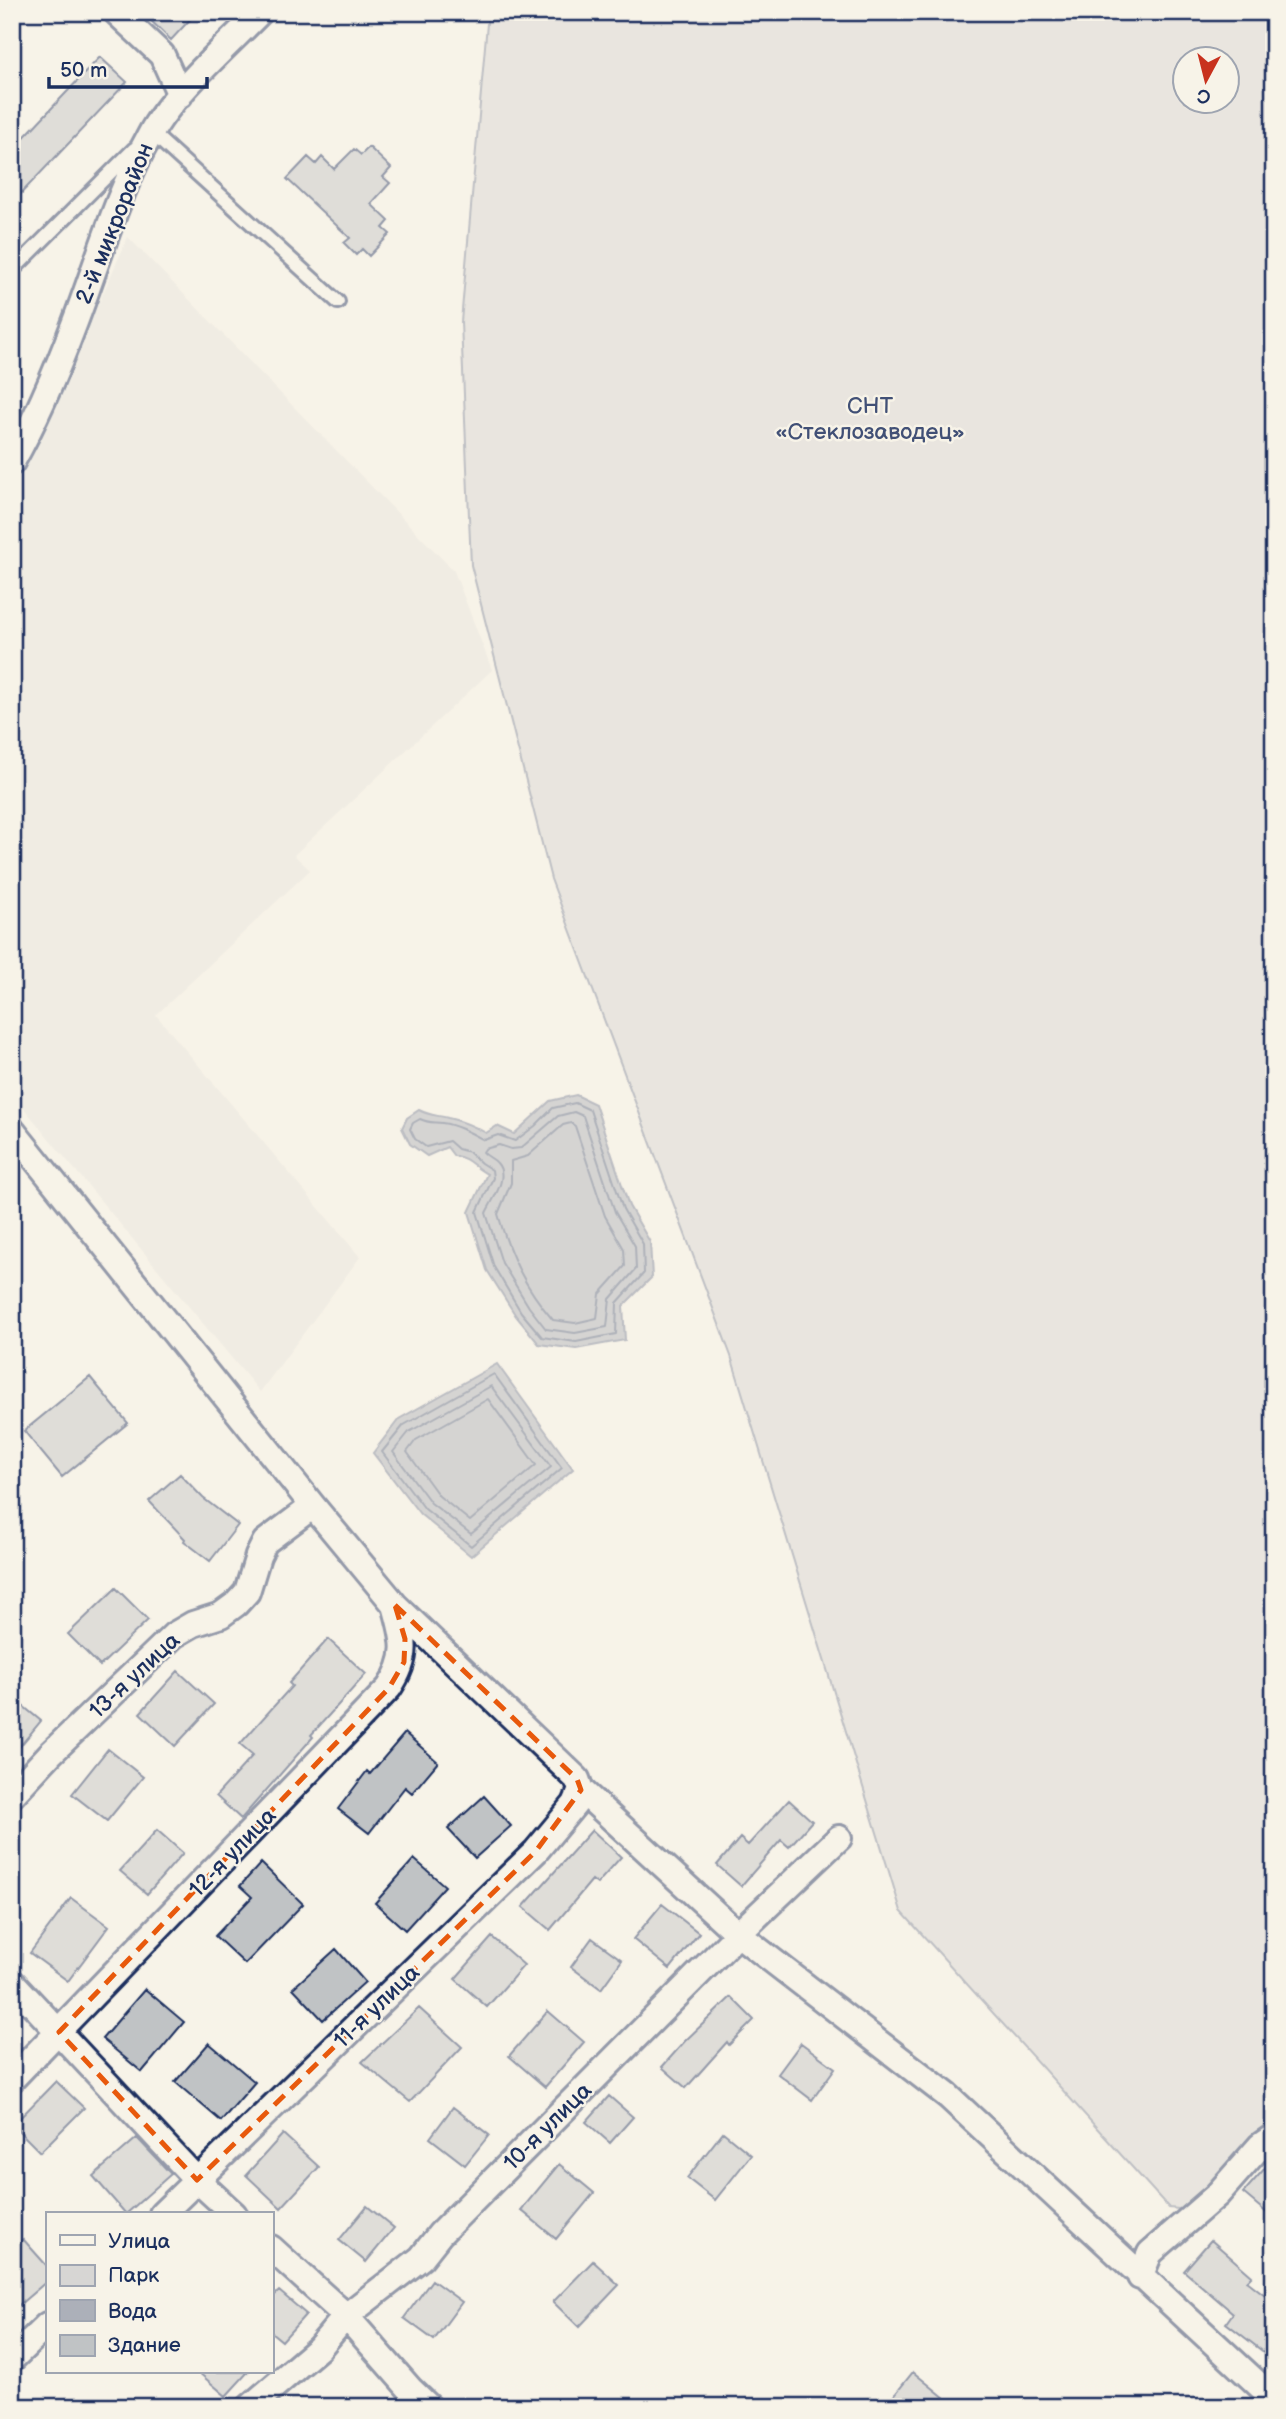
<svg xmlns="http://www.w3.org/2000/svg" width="1286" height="2419" viewBox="0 0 1286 2419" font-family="'Balsamiq Sans',sans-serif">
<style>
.built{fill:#e6e5de}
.green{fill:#d7d6d4;stroke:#798299;stroke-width:2;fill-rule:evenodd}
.water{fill:#acb0b9;stroke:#727c95;stroke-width:2}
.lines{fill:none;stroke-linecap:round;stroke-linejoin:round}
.shore{stroke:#556382;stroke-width:2}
.building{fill:#c0c3c5;stroke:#1b2f5e;stroke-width:2}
.lane-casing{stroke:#1b2f5e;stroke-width:18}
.street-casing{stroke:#1b2f5e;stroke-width:30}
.lane{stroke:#f7f3e8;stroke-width:12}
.street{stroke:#f7f3e8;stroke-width:24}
.marked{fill:none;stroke:#e8590c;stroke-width:5;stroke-dasharray:14 9;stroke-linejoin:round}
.labels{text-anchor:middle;stroke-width:5;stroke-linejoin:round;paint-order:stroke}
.street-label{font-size:23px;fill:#1b2f5e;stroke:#f7f3e8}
.park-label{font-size:23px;fill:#415076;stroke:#f7f3e8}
</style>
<rect width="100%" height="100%" fill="#f7f3e8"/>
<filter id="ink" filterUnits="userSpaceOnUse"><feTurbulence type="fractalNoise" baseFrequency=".0143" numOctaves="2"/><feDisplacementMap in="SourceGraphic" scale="14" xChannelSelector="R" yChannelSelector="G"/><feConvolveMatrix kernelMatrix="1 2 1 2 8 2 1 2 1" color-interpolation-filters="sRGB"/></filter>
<g filter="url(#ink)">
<path class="built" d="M 128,237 L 454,571 L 492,670 L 294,855 L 310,870 L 156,1015 L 360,1257 L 260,1392 L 12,1094 L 12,485 L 50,413 Z"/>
<path class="green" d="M 488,12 L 1274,12 L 1274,2112 L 1208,2212 L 1169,2208 L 901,1911 L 731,1356 L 551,879 L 471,565 L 461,322 ZM 1184,60 L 1226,60 L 1226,102 L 1184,102 Z"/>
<path class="water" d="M 576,1095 L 595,1104 L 629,1206 L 650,1242 L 652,1277 L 623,1306 L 625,1340 L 576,1349 L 539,1344 L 516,1316 L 487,1270 L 469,1212 L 487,1174 C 473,1167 469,1157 454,1156 L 447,1147 L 427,1156 L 410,1144 L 402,1128 L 407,1118 L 419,1110 C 430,1116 437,1115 448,1118 C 462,1121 474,1126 486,1133 L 497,1126 L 514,1134 L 550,1101 Z
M 497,1364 L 573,1469 L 471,1556 L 420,1514 L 373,1453 L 399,1419 Z"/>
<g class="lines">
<path class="shore" d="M 575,1103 L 590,1110 L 623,1209 L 643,1244 L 644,1273 L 617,1303 L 616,1334 L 576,1342 L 542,1337 L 521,1312 L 494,1267 L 477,1212 L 493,1178 L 492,1170 L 481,1163 L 469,1152 L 458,1149 L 449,1141 L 426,1147 L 415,1139 L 410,1129 L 413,1123 L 420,1119 C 428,1123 433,1122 442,1123 C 457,1125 471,1133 484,1140 L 498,1135 L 515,1141 L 535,1126 L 553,1108 Z
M 574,1112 L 583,1116 L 615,1212 L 635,1246 L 636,1269 L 610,1299 L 607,1327 L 575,1333 L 546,1329 L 529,1307 L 502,1263 L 486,1213 C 492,1200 510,1177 497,1163 C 493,1158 487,1157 483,1152 L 485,1149 L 499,1145 L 511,1149 L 521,1148 L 558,1116 Z
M 571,1123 L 575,1126 L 605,1216 L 624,1249 L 625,1266 L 600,1294 L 597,1318 L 575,1323 L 553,1320 C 524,1286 510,1256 498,1214 L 511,1183 L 511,1161 L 528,1156 L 563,1125 Z
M 494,1374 L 562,1468 L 471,1546 L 425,1509 L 382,1452 L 404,1425 Z
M 491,1386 L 551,1467 L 471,1534 L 431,1503 L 393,1452 L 409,1432 Z
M 488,1399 L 536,1465 L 470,1521 L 439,1496 L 407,1452 L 416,1440 Z"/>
</g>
<path class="building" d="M 142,12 L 197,12 L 171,40 Z
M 100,57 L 127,82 L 12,203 L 12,150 Z
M 369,147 L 391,168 L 383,177 L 390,183 L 371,204 L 389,221 L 383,228 L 390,234 L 369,256 L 362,249 L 356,255 L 344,243 L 350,238 L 287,179 L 308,157 L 316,164 L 322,157 L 334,169 L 354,149 L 361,155 Z
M 90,1377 L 128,1423 L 62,1477 L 24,1431 Z
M 180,1474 L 203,1498 L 238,1525 L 210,1561 L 184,1541 L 185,1539 L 149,1501 Z
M 116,1588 L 148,1620 L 100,1666 L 68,1634 Z
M 328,1639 L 366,1674 L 311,1735 L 313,1737 L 241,1819 L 216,1796 L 253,1755 L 240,1744 L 292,1686 L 289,1683 Z
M 178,1671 L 214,1704 L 175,1746 L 140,1713 Z
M 12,1697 L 41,1721 L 12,1756 Z
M 405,1733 L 438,1762 L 412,1793 L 405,1787 L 369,1833 L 338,1809 L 367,1771 L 370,1774 Z
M 108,1749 L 143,1777 L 107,1821 L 72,1794 Z
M 484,1796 L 511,1826 L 475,1858 L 448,1829 Z
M 789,1800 L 812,1821 L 789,1847 L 781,1840 L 741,1886 L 717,1865 L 740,1838 L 748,1845 Z
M 157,1830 L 183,1853 L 147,1894 L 120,1871 Z
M 592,1830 L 621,1857 L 597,1884 L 592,1880 L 550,1930 L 523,1907 Z
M 414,1859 L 445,1886 L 405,1930 L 375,1903 Z
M 261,1863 L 303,1904 L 245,1964 L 215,1936 L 252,1897 L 240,1886 Z
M 71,1898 L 109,1926 L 68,1981 L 30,1953 Z
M 662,1904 L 699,1933 L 670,1969 L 633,1939 Z
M 492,1937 L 524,1965 L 487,2007 L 455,1979 Z
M 592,1938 L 622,1960 L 601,1989 L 571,1967 Z
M 336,1949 L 365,1982 L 323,2020 L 293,1988 Z
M 145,1989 L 184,2022 L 142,2072 L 102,2039 Z
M 731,1997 L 754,2020 L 729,2045 L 727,2042 L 686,2088 L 662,2067 L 685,2041 Z
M 419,2008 L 462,2047 L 410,2102 L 362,2062 Z
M 548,2011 L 584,2042 L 545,2087 L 509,2056 Z
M 209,2043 L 255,2082 L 221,2121 L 175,2082 Z
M 801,2043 L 835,2068 L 812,2100 L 778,2074 Z
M 56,2081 L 84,2108 L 40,2152 L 13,2125 Z
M 609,2096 L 633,2117 L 610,2143 L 586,2122 Z
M 453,2107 L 489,2135 L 465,2165 L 430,2138 Z
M 723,2132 L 751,2155 L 715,2200 L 687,2178 Z
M 283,2134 L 319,2167 L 281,2208 L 246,2175 Z
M 137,2138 L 171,2174 L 126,2214 L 93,2176 Z
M 1274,2158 L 1274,2219 L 1243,2193 Z
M 559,2164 L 594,2193 L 556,2239 L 521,2210 Z
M 367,2206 L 394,2228 L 366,2262 L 339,2240 Z
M 23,2239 L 47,2266 L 47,2281 L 12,2311 L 12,2248 Z
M 1211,2240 L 1252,2276 L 1247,2281 L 1274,2302 L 1274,2360 L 1226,2323 L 1233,2313 L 1184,2271 Z
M 593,2261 L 619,2285 L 579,2327 L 553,2302 Z
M 432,2280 L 462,2302 L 434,2340 L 404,2318 Z
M 279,2291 L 306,2314 L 282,2341 L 271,2332 L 271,2299 Z
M 198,2372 L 248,2372 L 226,2396 Z
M 913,2372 L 956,2407 L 885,2407 Z"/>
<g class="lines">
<g class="lane-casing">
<path id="lane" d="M 150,133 L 151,132 L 338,302
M 12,271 L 134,149"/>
</g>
<g class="street-casing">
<path id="street" d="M 116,12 L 162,55 L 180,95
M 12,462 C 37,418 57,370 75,322 C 99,259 117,194 150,135 C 172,94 227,46 260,12
M 12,1130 L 313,1506 L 395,1605 L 577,1779 L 581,1790 L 738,1934 L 948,2096 L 1274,2399
M 12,1795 L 51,1753 L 174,1635 L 193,1624 L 221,1615 L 236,1604 L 247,1592 L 258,1556 L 265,1542 L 313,1506
M 12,1982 L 197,2180 L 234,2214
M 12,2079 L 389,1688 C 410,1657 405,1640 395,1605
M 162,2214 L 536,1851 L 575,1804 L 581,1790
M 271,2248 L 346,2316 L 410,2389 L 429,2407
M 1140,2277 L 1150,2253 L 1217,2195 L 1261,2145 L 1274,2136
M 12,2359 L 47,2325
M 250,2407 L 319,2348 L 346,2316 L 421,2258 L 440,2234 L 738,1934 L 839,1838"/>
</g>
<use href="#lane" class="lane"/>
<use href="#street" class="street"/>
</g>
</g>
<path d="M0 0H1286V2419H0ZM 395,1605 L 577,1779 L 581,1790 L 536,1851 L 197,2180 L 59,2032 L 389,1688 L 404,1662 L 405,1639 Z" fill="#f7f3e8" fill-opacity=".55" fill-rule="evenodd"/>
<path class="marked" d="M 395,1605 L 577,1779 L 581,1790 L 536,1851 L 197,2180 L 59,2032 L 389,1688 L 404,1662 L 405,1639 Z"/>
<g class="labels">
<g class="street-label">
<text transform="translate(114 223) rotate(-68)" y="8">2-й микрорайон</text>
<text transform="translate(134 1675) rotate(-43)" y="8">13-я улица</text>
<text transform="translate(232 1852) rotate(-46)" y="8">12-я улица</text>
<text transform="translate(376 2006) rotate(-44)" y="8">11-я улица</text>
<text transform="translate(547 2126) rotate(-45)" y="8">10-я улица</text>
</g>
<g class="park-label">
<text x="870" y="413">СНТ<tspan x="870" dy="26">«Стеклозаводец»</tspan></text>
</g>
</g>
<rect width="1286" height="2419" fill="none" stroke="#f7f3e8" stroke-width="42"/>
<rect x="21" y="21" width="1244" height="2377" fill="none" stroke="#1b2f5e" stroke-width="2.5" filter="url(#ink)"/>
<rect x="46" y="2212" width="228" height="161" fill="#f7f3e8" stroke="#9fa5b1" stroke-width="2"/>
<rect x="60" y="2235" width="35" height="10" fill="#f7f3e8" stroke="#9fa5b1" stroke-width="2"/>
<text x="108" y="2248" font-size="21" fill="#1b2f5e">Улица</text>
<rect x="60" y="2265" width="35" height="21" fill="#d7d6d4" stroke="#9fa5b1" stroke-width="2"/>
<text x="108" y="2282" font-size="21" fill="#1b2f5e">Парк</text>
<rect x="60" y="2300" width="35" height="21" fill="#acb0b9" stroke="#9fa5b1" stroke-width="2"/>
<text x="108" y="2318" font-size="21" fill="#1b2f5e">Вода</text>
<rect x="60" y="2335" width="35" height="21" fill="#c0c3c5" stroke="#9fa5b1" stroke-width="2"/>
<text x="108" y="2352" font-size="21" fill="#1b2f5e">Здание</text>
<g transform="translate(1206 80) rotate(187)"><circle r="33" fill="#f7f3e8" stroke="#9fa5b1" stroke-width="2"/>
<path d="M0-5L12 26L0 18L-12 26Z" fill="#c8321e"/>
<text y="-10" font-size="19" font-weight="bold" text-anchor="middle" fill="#1b2f5e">С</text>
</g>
<path d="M49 77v10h158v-10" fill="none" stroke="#1b2f5e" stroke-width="3.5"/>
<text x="60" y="77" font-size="21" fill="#1b2f5e" stroke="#f7f3e8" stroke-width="5" paint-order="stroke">50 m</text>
</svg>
